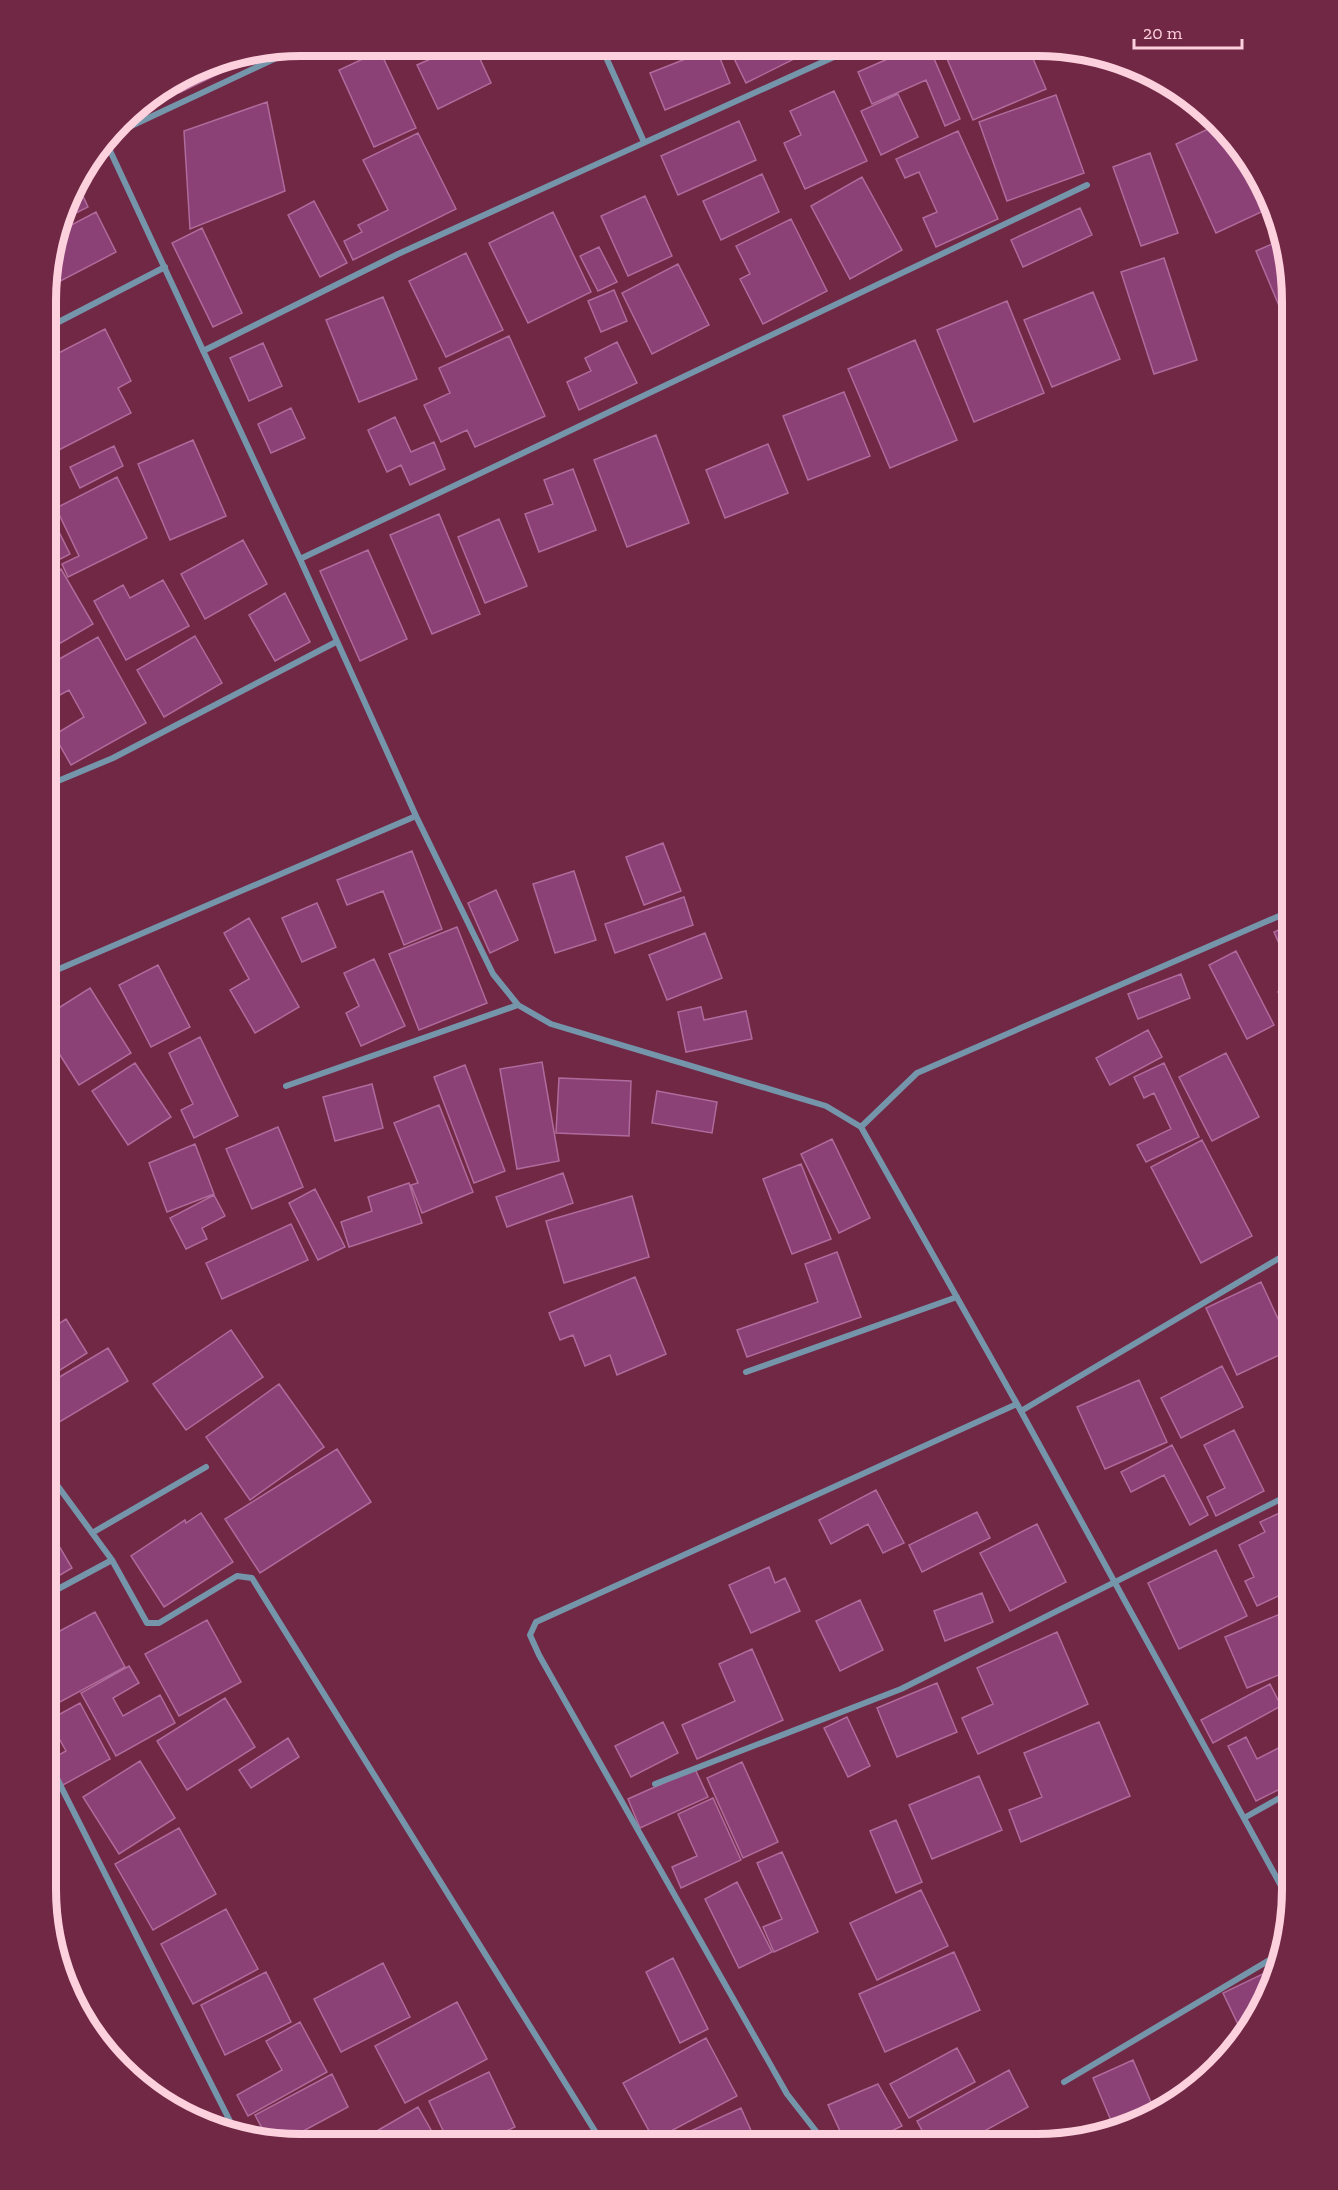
<svg xmlns="http://www.w3.org/2000/svg" width="1338" height="2190" viewBox="0 0 1338 2190" font-family="'Zilla Slab',serif">
<style>
.building{fill:#8b4076;stroke:#af6b9b;stroke-width:1.5}
.lines{fill:none;stroke-linecap:round;stroke-linejoin:round}
.minor{stroke:#7595ab;stroke-width:6}
.rim{fill:none;stroke:#fdd0dd;stroke-width:8}
</style>
<rect width="100%" height="100%" fill="#712845"/>
<path class="building" d="M 435,45 L 474,46 L 491,83 L 438,109 L 417,65 L 440,55 Z
M 684,46 L 715,46 L 730,83 L 665,110 L 650,73 L 688,58 Z
M 728,46 L 810,46 L 812,50 L 746,83 Z
M 915,47 L 929,47 L 960,119 L 945,126 L 926,80 L 872,104 L 858,72 Z
M 942,47 L 1028,47 L 1046,89 L 973,120 Z
M 380,51 L 416,128 L 374,147 L 339,70 Z
M 261,53 L 246,60 L 244,56 Z
M 229,59 L 233,67 L 179,93 L 174,82 L 203,64 Z
M 834,91 L 867,161 L 805,189 L 784,143 L 801,135 L 790,111 Z
M 898,94 L 918,137 L 881,155 L 861,111 Z
M 1056,95 L 1084,173 L 1007,201 L 979,122 Z
M 143,102 L 145,108 L 126,117 L 132,109 Z
M 267,102 L 285,191 L 190,229 L 184,131 Z
M 739,121 L 756,160 L 678,195 L 661,156 Z
M 1219,124 L 1240,145 L 1257,174 L 1272,207 L 1216,233 L 1176,144 Z
M 958,131 L 998,219 L 936,247 L 923,218 L 937,212 L 919,172 L 905,178 L 896,159 Z
M 418,133 L 456,209 L 353,260 L 344,241 L 362,232 L 358,225 L 388,210 L 363,160 Z
M 1150,153 L 1178,233 L 1141,246 L 1113,167 Z
M 762,174 L 779,212 L 721,240 L 703,201 Z
M 862,177 L 902,250 L 850,279 L 811,206 Z
M 76,181 L 88,207 L 62,220 L 72,187 Z
M 645,196 L 672,256 L 628,276 L 601,216 Z
M 314,201 L 347,263 L 320,277 L 288,215 Z
M 1080,208 L 1092,235 L 1023,267 L 1011,240 Z
M 96,212 L 116,252 L 47,288 L 47,268 L 58,232 Z
M 553,212 L 591,292 L 528,323 L 489,243 Z
M 791,219 L 827,291 L 763,324 L 740,279 L 750,274 L 736,246 Z
M 202,228 L 242,313 L 213,327 L 172,243 Z
M 1281,240 L 1293,301 L 1293,325 L 1288,327 L 1256,251 Z
M 599,247 L 617,282 L 598,291 L 580,256 Z
M 466,253 L 503,330 L 446,357 L 409,281 Z
M 1164,258 L 1197,360 L 1154,374 L 1121,272 Z
M 678,264 L 709,325 L 652,354 L 622,293 Z
M 614,290 L 627,321 L 601,332 L 588,301 Z
M 1093,292 L 1120,359 L 1052,387 L 1024,320 Z
M 383,297 L 417,379 L 359,402 L 326,320 Z
M 1007,301 L 1044,393 L 974,422 L 937,330 Z
M 105,329 L 131,381 L 118,388 L 131,413 L 49,455 L 47,452 L 47,359 Z
M 509,336 L 545,416 L 475,447 L 467,430 L 441,442 L 424,405 L 450,393 L 439,368 Z
M 915,340 L 957,440 L 890,468 L 848,369 Z
M 617,342 L 637,383 L 579,410 L 567,382 L 591,371 L 585,358 Z
M 263,343 L 282,386 L 249,401 L 230,358 Z
M 844,392 L 870,456 L 808,480 L 783,416 Z
M 291,408 L 305,438 L 271,453 L 258,424 Z
M 395,417 L 411,452 L 434,442 L 445,469 L 410,485 L 401,465 L 387,472 L 368,430 Z
M 656,435 L 689,523 L 627,547 L 594,460 Z
M 193,440 L 226,516 L 170,540 L 138,464 Z
M 768,444 L 788,493 L 725,518 L 706,470 Z
M 114,446 L 123,466 L 80,488 L 70,467 Z
M 573,469 L 596,530 L 539,552 L 525,514 L 553,504 L 544,480 Z
M 117,477 L 147,538 L 68,577 L 62,564 L 79,556 L 56,508 Z
M 47,508 L 70,554 L 47,566 Z
M 439,514 L 480,614 L 432,634 L 390,535 Z
M 499,519 L 527,586 L 485,603 L 458,537 Z
M 243,540 L 267,584 L 205,619 L 181,574 Z
M 368,550 L 407,639 L 360,661 L 320,571 Z
M 61,569 L 93,624 L 47,651 L 47,578 Z
M 163,580 L 189,626 L 126,660 L 94,601 L 123,585 L 130,598 Z
M 285,593 L 310,642 L 275,661 L 249,615 Z
M 195,636 L 222,683 L 164,717 L 137,670 Z
M 98,637 L 146,723 L 71,765 L 54,735 L 84,717 L 69,690 L 47,702 L 47,666 Z
M 663,843 L 681,891 L 644,905 L 626,857 Z
M 412,851 L 442,929 L 404,945 L 383,891 L 347,905 L 337,880 Z
M 574,871 L 596,940 L 555,953 L 533,884 Z
M 496,890 L 518,940 L 490,953 L 468,903 Z
M 684,897 L 693,925 L 615,953 L 605,924 Z
M 317,903 L 336,947 L 302,962 L 282,918 Z
M 249,918 L 299,1007 L 255,1033 L 230,990 L 249,979 L 224,933 Z
M 1293,923 L 1293,975 L 1274,932 Z
M 457,927 L 487,1003 L 419,1030 L 389,954 Z
M 705,933 L 722,978 L 667,1000 L 649,955 Z
M 1236,951 L 1274,1025 L 1247,1039 L 1209,965 Z
M 374,959 L 405,1026 L 361,1046 L 346,1013 L 359,1006 L 344,973 Z
M 158,965 L 190,1027 L 151,1047 L 119,985 Z
M 1181,974 L 1190,998 L 1138,1019 L 1128,994 Z
M 1293,986 L 1293,1019 L 1291,1020 L 1278,992 Z
M 90,988 L 131,1053 L 79,1085 L 46,1033 L 46,1016 Z
M 701,1007 L 704,1020 L 746,1011 L 752,1039 L 686,1052 L 678,1012 Z
M 1148,1030 L 1162,1057 L 1110,1085 L 1096,1058 Z
M 200,1037 L 238,1116 L 194,1138 L 181,1110 L 193,1104 L 169,1053 Z
M 1226,1053 L 1259,1117 L 1212,1141 L 1179,1077 Z
M 542,1062 L 559,1161 L 517,1169 L 500,1069 Z
M 135,1063 L 171,1117 L 128,1145 L 92,1091 Z
M 1164,1063 L 1199,1137 L 1146,1162 L 1137,1145 L 1171,1129 L 1154,1093 L 1144,1098 L 1134,1077 Z
M 465,1065 L 505,1171 L 474,1183 L 434,1077 Z
M 559,1078 L 631,1081 L 629,1136 L 556,1133 Z
M 372,1084 L 383,1128 L 335,1141 L 323,1097 Z
M 657,1091 L 717,1102 L 712,1133 L 652,1123 Z
M 439,1105 L 473,1192 L 422,1213 L 411,1185 L 418,1183 L 394,1123 Z
M 278,1127 L 303,1187 L 252,1209 L 226,1149 Z
M 832,1139 L 870,1218 L 839,1233 L 801,1154 Z
M 1202,1140 L 1252,1236 L 1201,1263 L 1151,1167 Z
M 195,1144 L 214,1194 L 167,1212 L 149,1163 Z
M 801,1164 L 831,1239 L 792,1254 L 763,1179 Z
M 563,1173 L 573,1203 L 507,1227 L 496,1197 Z
M 409,1183 L 422,1223 L 349,1247 L 341,1222 L 372,1211 L 368,1197 Z
M 315,1189 L 345,1247 L 318,1260 L 289,1203 Z
M 214,1195 L 225,1216 L 202,1228 L 207,1239 L 186,1249 L 170,1218 Z
M 632,1196 L 649,1257 L 564,1283 L 546,1221 Z
M 291,1224 L 308,1260 L 222,1299 L 206,1263 Z
M 837,1252 L 861,1317 L 747,1357 L 737,1330 L 818,1302 L 805,1264 Z
M 635,1277 L 666,1354 L 617,1375 L 610,1355 L 585,1366 L 573,1335 L 560,1340 L 549,1313 Z
M 1261,1282 L 1292,1349 L 1237,1375 L 1206,1308 Z
M 66,1319 L 87,1353 L 46,1379 L 46,1332 Z
M 231,1330 L 263,1377 L 186,1430 L 153,1384 Z
M 108,1348 L 128,1381 L 46,1430 L 46,1385 Z
M 1222,1366 L 1243,1407 L 1181,1438 L 1161,1398 Z
M 1139,1380 L 1167,1442 L 1105,1469 L 1077,1407 Z
M 279,1384 L 324,1447 L 250,1500 L 206,1437 Z
M 1234,1430 L 1264,1491 L 1216,1516 L 1207,1497 L 1225,1488 L 1204,1445 Z
M 1172,1445 L 1208,1515 L 1190,1525 L 1164,1475 L 1131,1492 L 1121,1472 Z
M 337,1449 L 371,1502 L 260,1573 L 225,1519 Z
M 876,1490 L 904,1543 L 883,1553 L 868,1524 L 831,1544 L 819,1520 Z
M 1284,1511 L 1293,1529 L 1293,1589 L 1257,1606 L 1245,1581 L 1254,1577 L 1239,1545 L 1265,1532 L 1260,1522 Z
M 977,1512 L 990,1538 L 922,1572 L 909,1545 Z
M 201,1513 L 233,1562 L 164,1607 L 131,1556 L 185,1520 L 186,1523 Z
M 45,1522 L 72,1568 L 45,1584 Z
M 1037,1524 L 1066,1582 L 1010,1611 L 980,1553 Z
M 1216,1550 L 1247,1616 L 1179,1649 L 1148,1583 Z
M 769,1567 L 775,1583 L 785,1578 L 800,1611 L 751,1633 L 729,1585 Z
M 982,1593 L 993,1622 L 945,1641 L 934,1611 Z
M 860,1600 L 883,1650 L 840,1671 L 816,1621 Z
M 95,1612 L 125,1667 L 45,1710 L 45,1639 Z
M 1285,1612 L 1293,1630 L 1293,1669 L 1247,1688 L 1225,1637 Z
M 207,1620 L 241,1682 L 179,1716 L 145,1654 Z
M 1057,1632 L 1088,1704 L 978,1754 L 962,1718 L 993,1704 L 977,1668 Z
M 752,1649 L 783,1720 L 697,1759 L 682,1725 L 735,1701 L 719,1664 Z
M 129,1666 L 139,1683 L 113,1698 L 123,1716 L 160,1695 L 175,1723 L 116,1756 L 81,1693 Z
M 937,1683 L 957,1732 L 897,1757 L 877,1708 Z
M 1270,1684 L 1281,1706 L 1213,1743 L 1201,1720 Z
M 225,1698 L 255,1747 L 187,1790 L 157,1741 Z
M 80,1703 L 110,1759 L 63,1785 L 50,1760 L 66,1751 L 49,1720 Z
M 847,1717 L 870,1766 L 848,1777 L 824,1728 Z
M 663,1722 L 678,1753 L 631,1777 L 615,1746 Z
M 1099,1722 L 1130,1796 L 1021,1842 L 1009,1810 L 1042,1797 L 1024,1753 Z
M 1246,1737 L 1257,1759 L 1292,1741 L 1292,1783 L 1256,1801 L 1228,1746 Z
M 288,1738 L 299,1757 L 251,1788 L 239,1770 Z
M 140,1761 L 175,1818 L 119,1854 L 83,1797 Z
M 742,1762 L 778,1842 L 743,1858 L 707,1778 Z
M 695,1769 L 708,1797 L 640,1828 L 628,1799 Z
M 979,1776 L 1002,1830 L 932,1859 L 909,1805 Z
M 713,1798 L 741,1860 L 681,1888 L 672,1867 L 697,1856 L 678,1814 Z
M 896,1820 L 922,1882 L 896,1893 L 870,1831 Z
M 179,1828 L 216,1894 L 153,1930 L 115,1864 Z
M 782,1852 L 818,1932 L 774,1952 L 763,1927 L 782,1919 L 757,1863 Z
M 737,1882 L 772,1952 L 739,1968 L 705,1899 Z
M 921,1890 L 948,1946 L 877,1980 L 850,1923 Z
M 226,1909 L 258,1969 L 193,2004 L 161,1944 Z
M 954,1952 L 980,2010 L 885,2052 L 859,1994 Z
M 673,1958 L 708,2029 L 680,2043 L 646,1972 Z
M 383,1963 L 410,2017 L 341,2052 L 314,1999 Z
M 1273,1969 L 1277,1977 L 1244,2037 L 1223,1993 Z
M 266,1972 L 291,2022 L 225,2055 L 201,2005 Z
M 457,2002 L 487,2059 L 405,2103 L 375,2046 Z
M 90,2020 L 102,2049 L 85,2022 Z
M 300,2022 L 327,2072 L 248,2116 L 237,2095 L 282,2070 L 266,2041 Z
M 706,2038 L 737,2096 L 654,2140 L 623,2083 Z
M 957,2048 L 975,2082 L 909,2118 L 890,2084 Z
M 1133,2060 L 1156,2114 L 1135,2126 L 1115,2130 L 1093,2078 Z
M 1009,2070 L 1028,2107 L 959,2145 L 930,2145 L 917,2121 Z
M 489,2072 L 515,2127 L 480,2143 L 449,2143 L 429,2101 Z
M 1213,2072 L 1193,2092 L 1157,2113 L 1156,2110 Z
M 332,2074 L 348,2107 L 281,2143 L 270,2143 L 255,2115 Z
M 878,2084 L 902,2126 L 863,2145 L 846,2144 L 828,2105 Z
M 418,2107 L 435,2137 L 424,2143 L 356,2143 Z
M 741,2108 L 757,2144 L 676,2144 L 673,2139 Z
M 313,2138 L 315,2143 L 301,2143 Z"/>
<g class="lines">
<path class="minor" d="M 601,46 L 644,142
M 112,135 L 304,45
M 106,142 L 300,559 L 416,816 L 493,974 L 518,1005 L 551,1024 L 826,1106 L 861,1127 L 1017,1404 L 1292,1906
M 47,328 L 165,267
M 203,351 L 398,254 L 856,47
M 300,559 L 1087,185
M 46,786 L 113,758 L 336,642
M 59,969 L 416,816
M 286,1086 L 518,1005
M 861,1127 L 917,1073 L 1293,910
M 746,1372 L 957,1297
M 1021,1411 L 1293,1250
M 46,1470 L 112,1560 L 147,1623 L 159,1623 L 237,1576 L 252,1578 L 603,2144
M 92,1533 L 206,1467
M 45,1596 L 112,1560
M 45,1755 L 237,2135
M 655,1784 L 901,1689 L 1293,1493
M 1244,1818 L 1292,1791
M 1064,2082 L 1283,1952
M 826,2144 L 787,2094 L 539,1655 L 530,1635 L 536,1622 L 1017,1404"/>
</g>
<path d="M0 0H1338V2190H0ZM301 56H1037A245 245 0 0 1 1282 301V1889A245 245 0 0 1 1037 2134H301A245 245 0 0 1 56 1889V301A245 245 0 0 1 301 56Z" fill="#712845" fill-rule="evenodd"/>
<path class="rim" d="M301 56H1037A245 245 0 0 1 1282 301V1889A245 245 0 0 1 1037 2134H301A245 245 0 0 1 56 1889V301A245 245 0 0 1 301 56Z"/>
<path d="M1134 39v9h108v-9" fill="none" stroke="#fdd0dd" stroke-width="3"/>
<text x="1143" y="39" font-size="18" fill="#fdd0dd" stroke="#712845" stroke-width="4.5" paint-order="stroke">20 m</text>
</svg>
